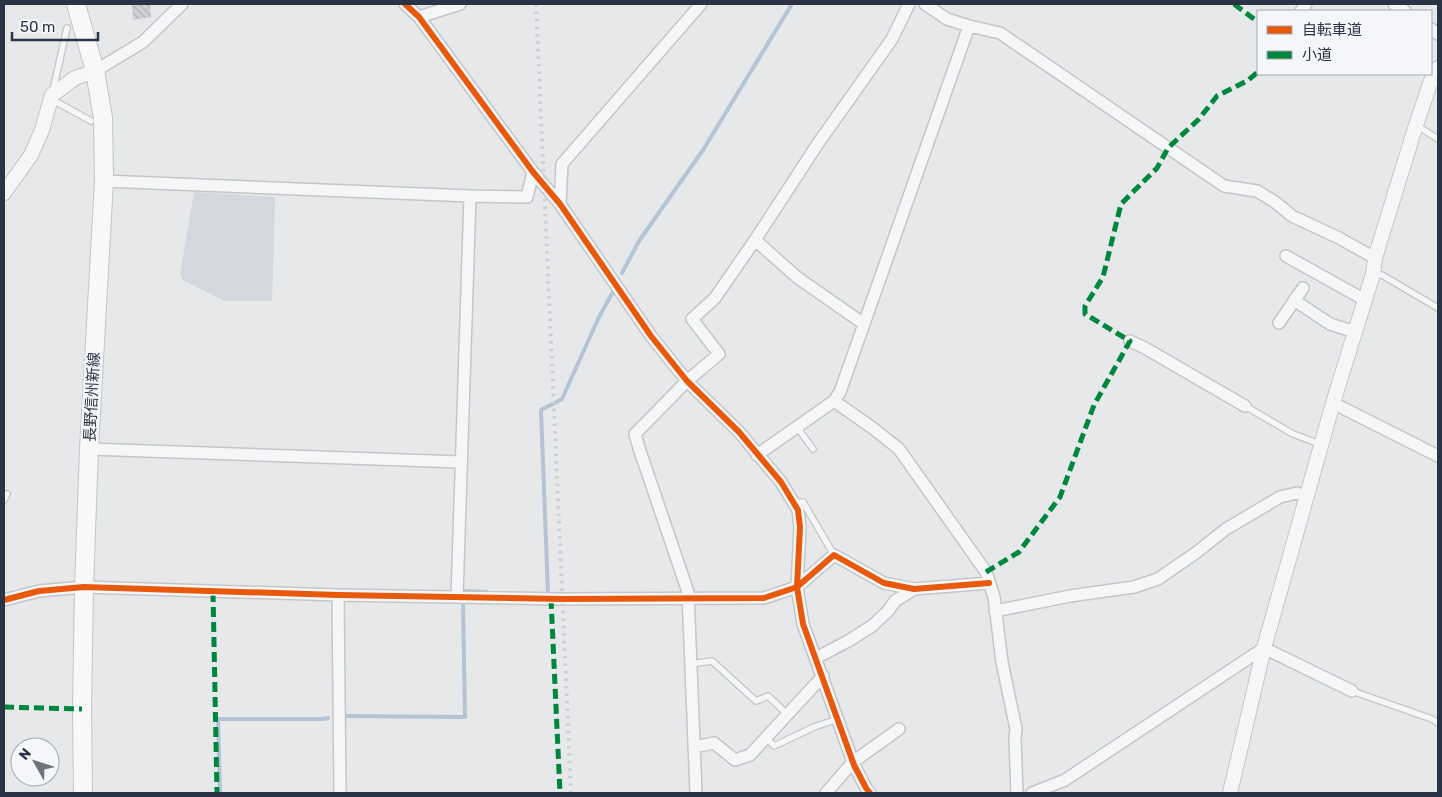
<svg xmlns="http://www.w3.org/2000/svg" width="1442" height="797" viewBox="0 0 1442 797" font-family="Rubik,'Noto Sans JP',sans-serif">
<style>
.built{fill:#d4d7dd}
.lines{fill:none;stroke-linecap:round;stroke-linejoin:round}
.stream{stroke:#b4c4d5;stroke-width:4}
.building{fill:url(#building-back-hatch)}
.service-casing{stroke:#c4c6c8;stroke-width:8}
.minor-casing{stroke:#c4c6c8;stroke-width:14}
.tertiary-casing{stroke:#c4c6c8;stroke-width:16}
.primary-casing{stroke:#c2c5c8;stroke-width:20}
.service{stroke:#f5f6f7;stroke-width:5.5}
.minor{stroke:#f5f6f7;stroke-width:11}
.tertiary{stroke:#f5f6f7;stroke-width:14}
.primary{stroke:#f8f8f8;stroke-width:18}
.rail{stroke:#cecfd2;stroke-width:4;stroke-dasharray:2.5 5;stroke-linecap:butt}
.quiet{stroke:#00873e;stroke-width:5;stroke-dasharray:10 5;stroke-linecap:butt}
.cycleway-casing{stroke:#f4f6f9;stroke-width:9}
.cycleway{stroke:#e8590c;stroke-width:6}
.labels{text-anchor:middle;stroke-width:4.5;stroke-linejoin:round;paint-order:stroke}
.street-label{font-size:15px;fill:#2b3445;stroke:#f4f6f9}
</style>
<defs>
<pattern id="building-back-hatch" width="6" height="6" patternUnits="userSpaceOnUse" patternTransform="scale(1.25)"><rect width="6" height="6" fill="#ced0d3"/><path d="M-1 5l2 2M0 0l6 6M5-1l2 2" fill="none" stroke="#b1b3b6"/></pattern>
</defs>
<rect width="100%" height="100%" fill="#e6e8ea"/>
<path class="built" d="M 194,192 L 275,197 L 272,301 L 225,301 L 183,280 L 180,275 Z"/>
<g class="lines">
<path class="stream" d="M 622,273 L 639,241 L 703,150 L 792,4
M 464,591 L 487,592
M 546,594 L 548,594 L 541,410 L 562,399 L 599,317 L 614,290
M 347,716 L 465,717 L 463,603
M 220,793 L 218,719 L 323,719 L 328,718"/>
</g>
<path class="building" d="M 132,4 L 150,4 L 151,17 L 133,20 Z"/>
<g class="lines">
<g class="service-casing">
<path id="service" d="M 53,90 L 67,28
M 51,99 L 91,121
M 1416,125 L 1438,139
M 1373,274 L 1382,275 L 1438,308
M 1245,406 L 1293,434 L 1320,444
M 797,427 L 813,449
M 4,500 L 7,494
M 793,503 L 803,502 L 834,555
M 691,664 L 712,661 L 756,701 L 768,696 L 787,714
M 1352,691 L 1432,719 L 1438,723
M 766,737 L 774,746 L 814,727 L 838,719"/>
</g>
<g class="minor-casing">
<path id="minor" d="M 405,4 L 419,17 L 533,172 L 560,204 L 651,336 L 687,381 L 739,432 L 781,482 L 798,510 L 800,527 L 797,587 L 803,624 L 854,765 L 866,788 L 870,793
M 925,4 L 947,19 L 969,26 L 1000,33 L 1224,186 L 1257,191 L 1275,202 L 1292,216 L 1339,238 L 1375,258
M 1394,4 L 1405,11
M 1301,11 L 1306,4
M 419,17 L 460,4
M 1431,29 L 1438,34
M 95,71 L 143,42 L 182,4
M 104,181 L 470,196 L 527,197 L 533,172
M 560,204 L 562,164 L 701,4
M 755,240 L 798,278 L 864,324
M 1286,256 L 1365,300
M 1294,300 L 1330,324 L 1355,332
M 1279,323 L 1303,288
M 1130,341 L 1145,348 L 1245,406
M 834,401 L 874,429 L 899,449 L 986,572 L 994,597 L 1002,662 L 1016,729 L 1015,739 L 1017,793
M 1333,403 L 1438,456
M 89,449 L 461,462
M 757,455 L 834,401 L 840,392 L 969,26
M 338,595 L 340,793
M 457,597 L 470,196
M 4,600 L 39,591 L 84,587 L 338,595 L 562,599 L 764,598 L 797,587 L 834,555 L 884,583 L 914,589 L 989,583
M 995,611 L 1070,596 L 1134,587 L 1158,579 L 1197,552 L 1226,529 L 1280,497 L 1297,493 L 1307,497
M 816,658 L 850,640 L 872,626 L 888,611 L 895,601 L 914,589
M 694,747 L 714,743 L 735,760 L 750,755 L 823,676
M 696,793 L 688,592 L 639,448 L 635,434 L 687,381 L 719,354 L 692,319 L 715,298 L 755,240 L 819,142 L 892,39 L 909,4
M 826,793 L 853,762 L 899,729
M 1032,793 L 1065,780 L 1264,648 L 1352,691"/>
</g>
<g class="tertiary-casing">
<path id="tertiary" d="M 4,193 L 31,155 L 42,130 L 52,95 L 75,78 L 95,71
M 1230,793 L 1264,648 L 1333,403 L 1373,274 L 1375,258 L 1416,125 L 1432,78 L 1438,68"/>
</g>
<g class="primary-casing">
<path id="primary" d="M 76,4 L 95,71 L 103,118 L 104,181 L 89,449 L 84,587 L 82,709 L 83,793"/>
</g>
<use href="#service" class="service"/>
<use href="#minor" class="minor"/>
<use href="#tertiary" class="tertiary"/>
<use href="#primary" class="primary"/>
<path class="rail" d="M 536,4 L 571,793"/>
<path class="quiet" d="M 1234,4 L 1258,22
M 986,572 L 1019,552 L 1060,497 L 1094,405 L 1130,341 L 1085,314 L 1085,306 L 1103,277 L 1121,204 L 1157,168 L 1168,148 L 1199,119 L 1217,96 L 1247,81 L 1258,72
M 213,592 L 217,793
M 551,599 L 560,793
M 4,707 L 82,709"/>
<g class="cycleway-casing">
<path id="cycleway" d="M 405,4 L 419,17 L 533,172 L 560,204 L 651,336 L 687,381 L 739,432 L 781,482 L 798,510 L 800,527 L 797,587 L 803,624 L 854,765 L 866,788 L 870,793
M 4,600 L 39,591 L 84,587 L 338,595 L 562,599 L 764,598 L 797,587 L 834,555 L 884,583 L 914,589 L 989,583"/>
</g>
<use href="#cycleway" class="cycleway"/>
</g>
<g class="labels">
<g class="street-label">
<text transform="translate(92 397) rotate(-87)" y="5">長野信州新線</text>
</g>
</g>
<rect width="1442" height="797" fill="none" stroke="#2b3445" stroke-width="10"/>
<rect x="1257" y="10" width="175" height="65" fill="#f4f6f9" stroke="#a4a8b1"/>
<rect x="1267" y="26" width="25" height="8" fill="#e8590c" stroke="#a4a8b1"/>
<text x="1302" y="35" font-size="15" fill="#2b3445">自転車道</text>
<rect x="1267" y="51" width="25" height="8" fill="#00873e" stroke="#a4a8b1"/>
<text x="1302" y="60" font-size="15" fill="#2b3445">小道</text>
<g transform="translate(35 762) rotate(309)"><circle r="24" fill="#f4f6f9" stroke="#a4a8b1"/>
<path d="M0-4L9 19L0 12L-9 19Z" fill="#6c737f"/>
<text y="-8" font-size="14" font-weight="bold" text-anchor="middle" fill="#2b3445">N</text>
</g>
<path d="M12 32v8h86v-8" fill="none" stroke="#2b3445" stroke-width="2.5"/>
<text x="20" y="32" font-size="15" fill="#2b3445" stroke="#f4f6f9" stroke-width="4" paint-order="stroke">50 m</text>
</svg>
